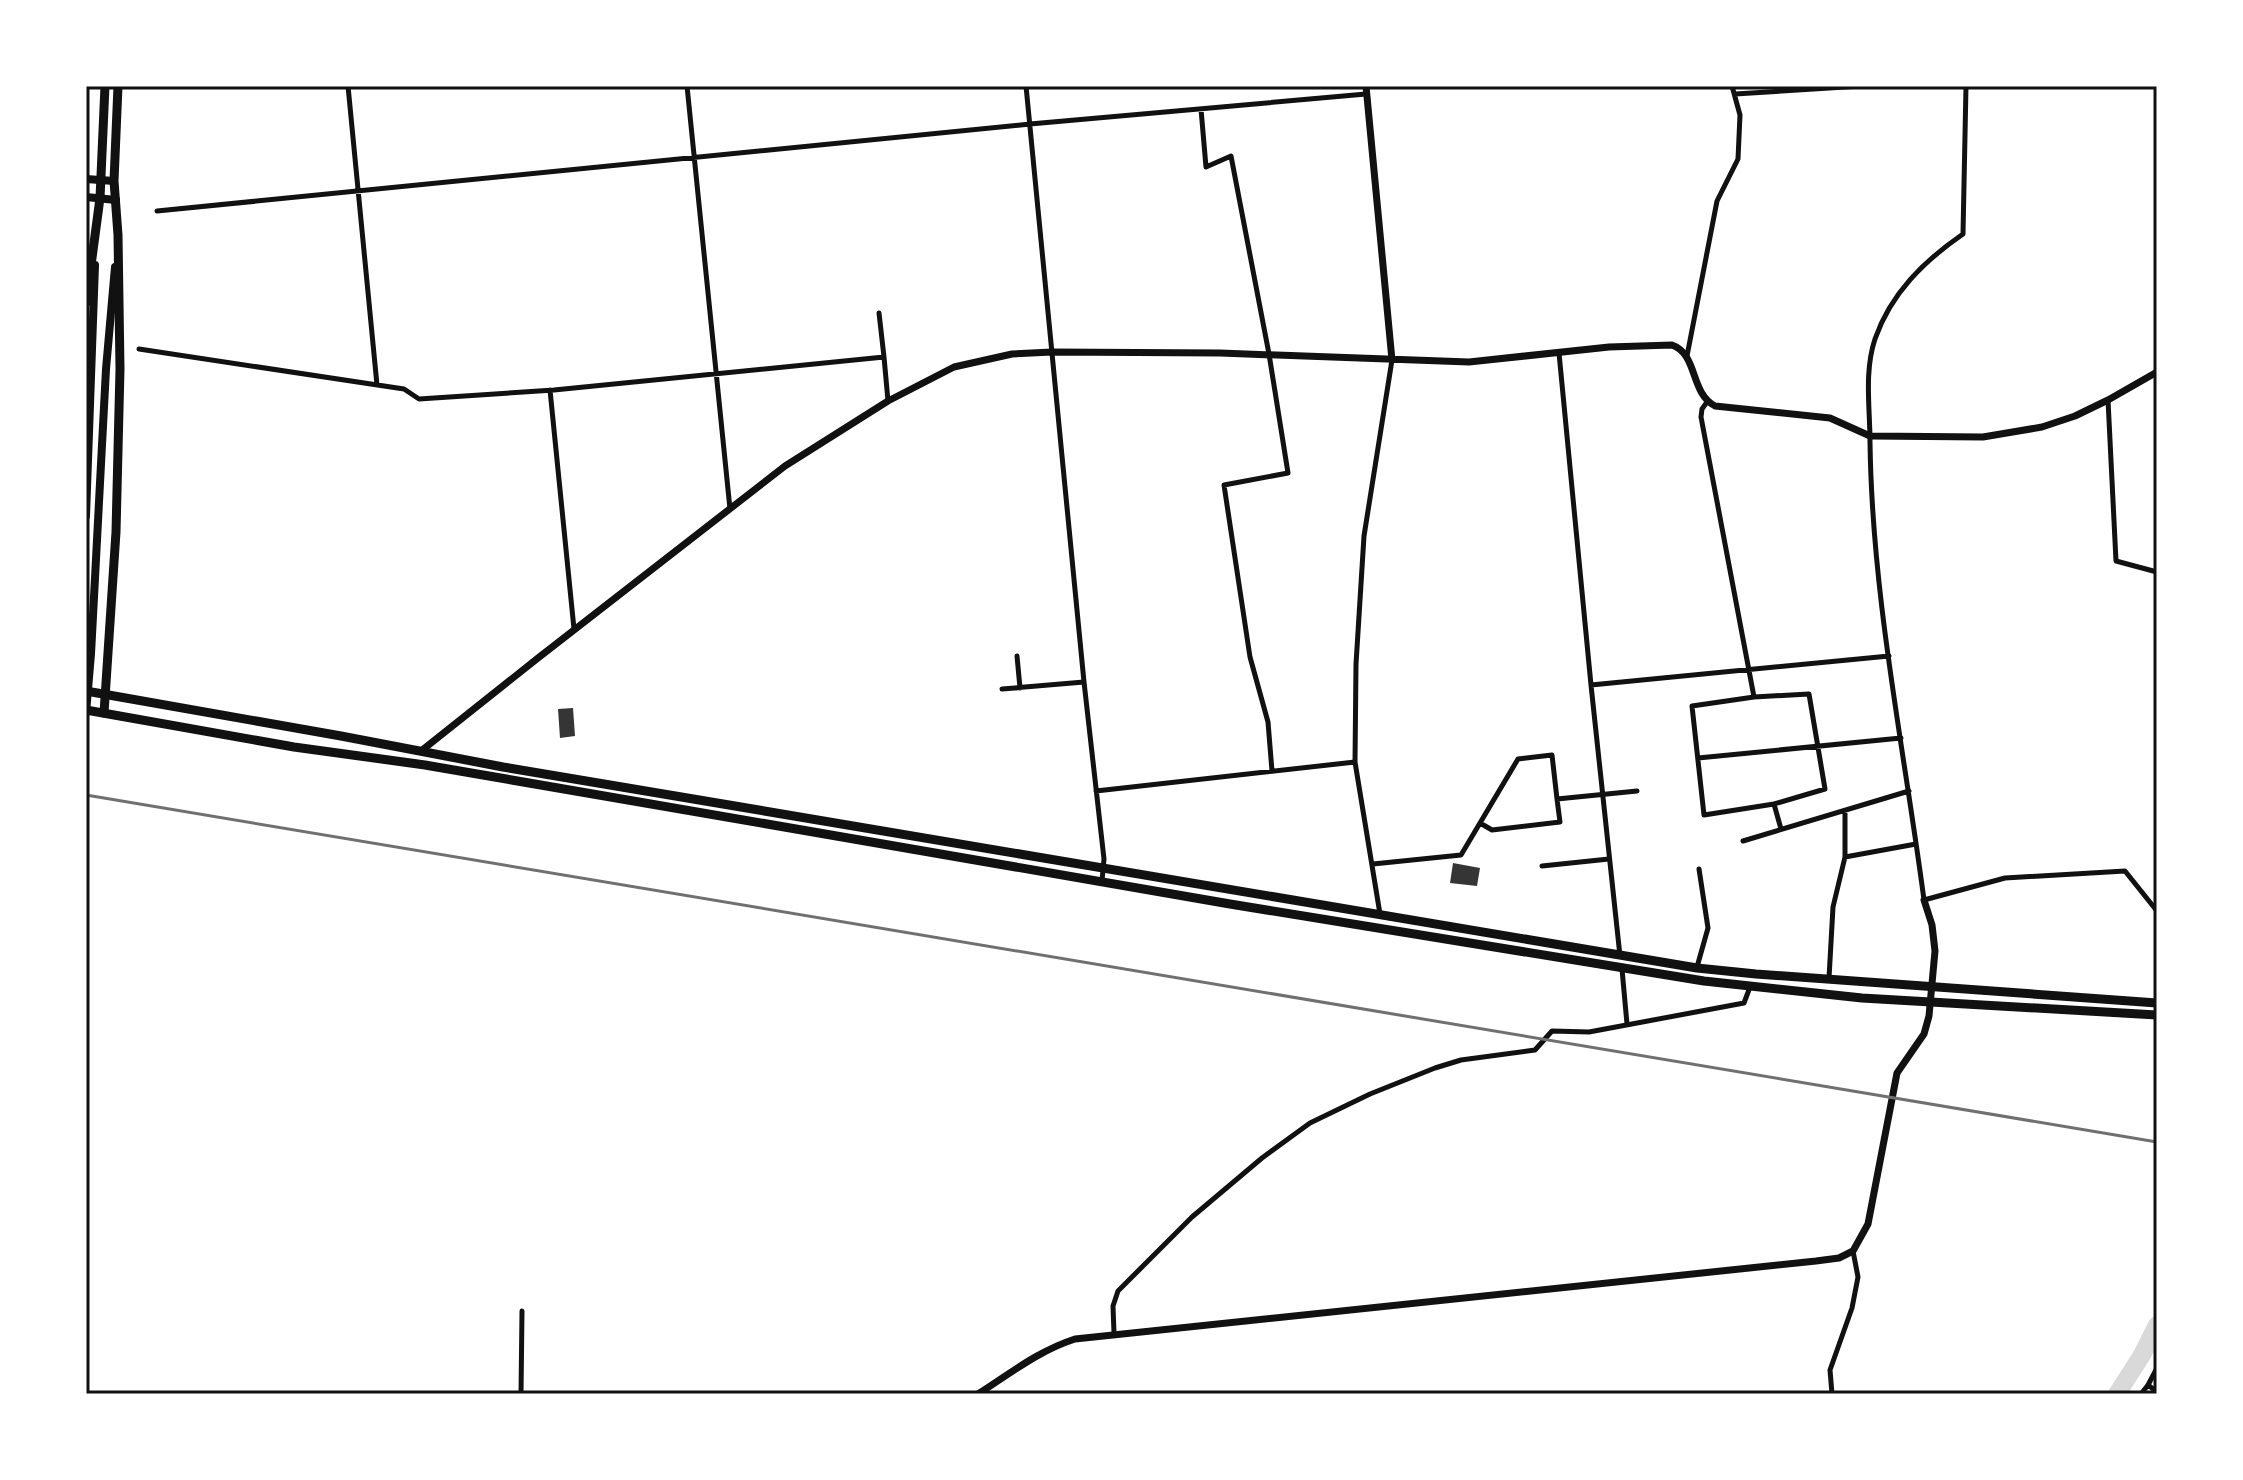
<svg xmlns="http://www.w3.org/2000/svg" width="2243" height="1480" viewBox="0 0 2243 1480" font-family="Ubuntu,sans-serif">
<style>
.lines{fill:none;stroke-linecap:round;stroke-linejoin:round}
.river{stroke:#d9d9d9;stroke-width:18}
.building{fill:#353535}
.minor{stroke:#111;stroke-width:5}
.tertiary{stroke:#111;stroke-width:7}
.secondary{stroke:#111;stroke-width:8}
.primary{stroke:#111;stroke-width:9}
.trunk{stroke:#111;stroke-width:9}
.rail{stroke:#707070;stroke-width:3}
.neatline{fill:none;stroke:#111;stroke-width:3}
</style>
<rect width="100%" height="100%" fill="#fff"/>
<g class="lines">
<path class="river" d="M 2117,1394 L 2142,1355 L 2157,1325"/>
</g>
<path class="building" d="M 573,708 L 575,736 L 560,738 L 558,709 Z
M 1453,863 L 1480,868 L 1477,886 L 1450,883 Z"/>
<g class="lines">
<path class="minor" d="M 348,86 L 377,385
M 687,86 L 730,509
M 1026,86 L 1084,682 L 1104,859 L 1102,881
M 1966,86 L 1963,234 C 1924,261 1891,293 1875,339 C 1864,372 1870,408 1870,442 C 1872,596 1904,748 1924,900 L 2005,878 L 2125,871 L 2157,911
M 1735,94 L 1861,86
M 1201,109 L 1206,167 L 1231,156 L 1269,354 L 1288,473 L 1224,485 L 1250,657 L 1268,722 L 1272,771
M 157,211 L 1030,124 L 1366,94
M 879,313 L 884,357
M 139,349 L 404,389 L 419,399 L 554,390 L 884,357 L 888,401
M 1559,353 L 1591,685 L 1620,956
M 1687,356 L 1717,201 L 1738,159 L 1740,115 L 1732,86
M 550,390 L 574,629
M 2108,400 L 2116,561 L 2157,572
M 1707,402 L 1702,409 L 1701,417 L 1754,697
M 1017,656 L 1020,688
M 1591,685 L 1889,656
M 1002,689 L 1084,682
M 1809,694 L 1825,789 L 1774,804 L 1704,815 L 1692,706 L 1754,697 Z
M 1698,758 L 1901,738
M 1096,791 L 1355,762
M 1774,804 L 1781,829
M 1480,823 L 1492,830 L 1560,822 L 1557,799
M 1743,841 L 1909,791
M 1845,857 L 1916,844
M 1373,864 L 1461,855 L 1518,759 L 1552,755 L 1557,799 L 1637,791
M 1542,866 L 1609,859
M 1380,914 L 1355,762 L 1356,664 L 1364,536 L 1392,360
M 1697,967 L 1708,928 L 1699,869
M 1622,969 L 1627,1024
M 1829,978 L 1833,907 L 1845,857 L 1845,811
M 1114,1333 L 1113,1306 L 1118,1291 L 1192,1217 L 1262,1158 L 1310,1123 L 1370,1094 L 1435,1068 L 1461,1060 L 1535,1050 L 1552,1031 L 1589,1032 L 1744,1003 L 1750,987
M 2148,1385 L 2157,1368
M 521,1394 L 522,1311
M 1832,1394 L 1830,1370 L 1852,1308 L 1858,1277 L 1853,1251
M 2141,1394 L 2148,1385 L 2157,1392"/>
<path class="tertiary" d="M 1366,86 L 1392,360
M 421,751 L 538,658 L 785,466 L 888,401 L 954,367 L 1012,354 L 1052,352 L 1220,353 L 1469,362 L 1609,347 L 1672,345 C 1698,354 1690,393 1715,406 L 1830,418 L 1870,436 L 1983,437 L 2042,427 L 2075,416 L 2108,400 L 2157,372
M 978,1394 C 1011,1373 1038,1351 1075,1339 L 1816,1261 L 1839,1258 L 1853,1251 L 1868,1224 L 1897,1073 L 1924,1034 L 1929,1016 L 1935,951 L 1932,925 L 1924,900"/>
<path class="secondary" d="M 86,179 L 114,181
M 86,197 L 116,200
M 86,516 L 95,265
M 86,713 L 91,654 L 106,369 L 115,267"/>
<path class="primary" d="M 86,303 L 100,198 L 105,86
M 104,713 L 116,532 L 120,369 L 118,235 L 114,181 L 118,86"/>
<path class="trunk" d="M 86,691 L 341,736 L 503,767 L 1697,968 L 1756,974 L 2157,1003
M 86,710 L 294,747 L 425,765 L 1230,904 L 1704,981 L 1862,998 L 2157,1015"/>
<path class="rail" d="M 86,795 L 2157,1142"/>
</g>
<rect width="2243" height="1480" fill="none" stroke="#ffffff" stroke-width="176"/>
<rect x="88" y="88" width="2067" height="1304" class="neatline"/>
</svg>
